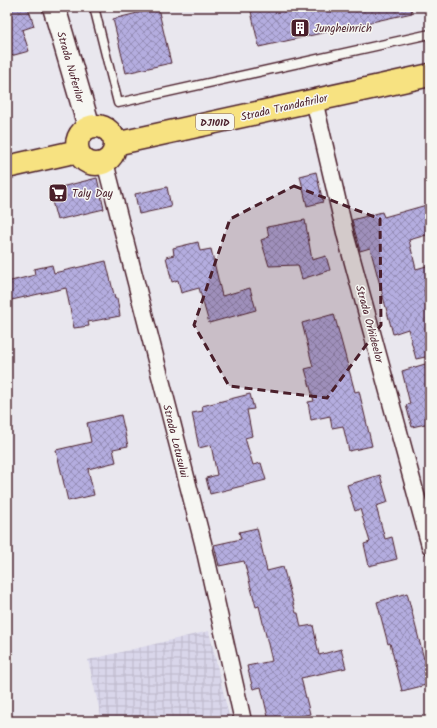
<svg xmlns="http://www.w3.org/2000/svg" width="437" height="728" viewBox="0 0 437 728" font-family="Kalam,sans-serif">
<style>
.industrial{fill:url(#industrial-grid)}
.building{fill:url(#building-cross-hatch);stroke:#4a1f2b}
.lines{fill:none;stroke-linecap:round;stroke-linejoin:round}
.lane-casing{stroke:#4a1f2b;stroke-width:11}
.street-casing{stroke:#4a1f2b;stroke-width:19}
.secondary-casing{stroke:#4a1f2b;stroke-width:25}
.primary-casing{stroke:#4a1f2b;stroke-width:25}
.lane{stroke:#f6f6f2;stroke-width:8}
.street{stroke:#f6f6f2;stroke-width:16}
.secondary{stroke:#f6f6f2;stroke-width:22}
.primary{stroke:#f7e281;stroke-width:22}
.marked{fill:#4a1f2b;fill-opacity:0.2;stroke:#4a1f2b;stroke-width:3;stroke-dasharray:8 5;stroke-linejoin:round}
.labels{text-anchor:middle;stroke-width:3;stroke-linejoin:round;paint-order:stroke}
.shield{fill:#f6f6f2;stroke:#7e6067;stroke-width:1}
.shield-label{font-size:10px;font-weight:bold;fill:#4a1f2b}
.poi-label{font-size:11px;fill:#4a1f2b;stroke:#f6f6f2;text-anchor:start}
.street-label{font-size:11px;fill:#4a1f2b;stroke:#f6f6f2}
</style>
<defs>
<pattern id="industrial-grid" width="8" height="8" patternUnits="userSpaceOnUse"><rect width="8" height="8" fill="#d9d6ea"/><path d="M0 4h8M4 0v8" fill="none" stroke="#bcb7c9"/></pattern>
<pattern id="building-cross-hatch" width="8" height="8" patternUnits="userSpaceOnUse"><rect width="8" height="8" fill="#b4addf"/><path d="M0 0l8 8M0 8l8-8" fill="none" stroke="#948cb5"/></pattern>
</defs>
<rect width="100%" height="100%" fill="#e9e7ee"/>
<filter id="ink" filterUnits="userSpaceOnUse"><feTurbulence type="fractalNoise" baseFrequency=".025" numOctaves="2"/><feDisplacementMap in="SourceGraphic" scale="8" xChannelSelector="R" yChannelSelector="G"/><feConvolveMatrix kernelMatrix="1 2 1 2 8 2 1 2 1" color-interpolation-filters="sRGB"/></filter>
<g filter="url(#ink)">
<path class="industrial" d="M 209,631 L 230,721 L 102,721 L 88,660 Z"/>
<path class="building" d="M 7,7 L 28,7 L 34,26 L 22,30 L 29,51 L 7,57 L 7,29 L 11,27 L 7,13 Z
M 250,7 L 411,7 L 412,13 L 259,47 Z
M 158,8 L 171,63 L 126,73 L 113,19 Z
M 316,172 L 323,202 L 307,206 L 300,176 Z
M 97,178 L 104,209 L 57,220 L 49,190 Z
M 167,187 L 171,207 L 139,214 L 135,194 Z
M 430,204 L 430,234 L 409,240 L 416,269 L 430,265 L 430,288 L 424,290 L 430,313 L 430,356 L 416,359 L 408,329 L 393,334 L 370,248 L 360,251 L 352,220 L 382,212 L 384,217 Z
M 305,220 L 312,260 L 326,256 L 330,270 L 302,279 L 298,265 L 269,266 L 261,240 L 269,237 L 267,227 Z
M 198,242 L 200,251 L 211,249 L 222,296 L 250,288 L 256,310 L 209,323 L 199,288 L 181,293 L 178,280 L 172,282 L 166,257 L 174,255 L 173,248 Z
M 106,261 L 115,299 L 117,298 L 120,316 L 88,322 L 89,326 L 74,328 L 66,288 L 7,301 L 7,282 L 35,275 L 34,269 L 52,265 L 54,273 Z
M 334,314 L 355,392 L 359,391 L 372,446 L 349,451 L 343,426 L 332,428 L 330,416 L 311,420 L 308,402 L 314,401 L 305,369 L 313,367 L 302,323 Z
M 425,364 L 430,380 L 430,423 L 412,427 L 406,405 L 410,404 L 402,371 Z
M 250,394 L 254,409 L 247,410 L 252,436 L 245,438 L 253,465 L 261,463 L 266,480 L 210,494 L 206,478 L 217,475 L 211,445 L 199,448 L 192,413 L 203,411 L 202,406 Z
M 121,415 L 128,446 L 113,449 L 116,462 L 88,469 L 94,495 L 68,501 L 56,450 L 91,442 L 87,423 Z
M 380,475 L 388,502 L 376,506 L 385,539 L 392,537 L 397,559 L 369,566 L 364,544 L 370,542 L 360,509 L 355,511 L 347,485 Z
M 257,528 L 267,571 L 283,567 L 296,613 L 298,613 L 301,627 L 313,625 L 319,655 L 341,649 L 346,668 L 301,678 L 310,714 L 279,721 L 269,721 L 261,687 L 253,689 L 247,666 L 272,661 L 259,606 L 256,607 L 244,561 L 219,566 L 214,545 L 241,539 L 239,532 Z
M 407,593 L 424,659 L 428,658 L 430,667 L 430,684 L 402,691 L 390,643 L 388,644 L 377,602 Z"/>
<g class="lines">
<g class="lane-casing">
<path id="lane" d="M 94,7 L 118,103 L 430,34"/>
</g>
<g class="street-casing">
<path id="street" d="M 314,100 L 346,237 L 430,546
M 105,162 L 203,543 L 243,721"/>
</g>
<g class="secondary-casing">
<path id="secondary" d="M 54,7 L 89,127"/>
</g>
<g class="primary-casing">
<path id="primary" d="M77 145a19 19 0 1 1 38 0a19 19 0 1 1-38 0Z
M 115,144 L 430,75
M 7,167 L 78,151"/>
</g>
<use href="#lane" class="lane"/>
<use href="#street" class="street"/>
<use href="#secondary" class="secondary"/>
<use href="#primary" class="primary"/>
</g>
</g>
<path class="marked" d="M 294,186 L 380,219 L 381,325 L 327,398 L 229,386 L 194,325 L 230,219 Z"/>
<defs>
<g id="building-square" transform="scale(1)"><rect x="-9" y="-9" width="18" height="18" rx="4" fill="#4a1f2b" stroke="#f6f6f2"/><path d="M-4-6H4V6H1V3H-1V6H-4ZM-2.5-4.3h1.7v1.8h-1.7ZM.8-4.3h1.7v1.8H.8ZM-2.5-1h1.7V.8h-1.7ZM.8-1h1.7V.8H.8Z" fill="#fff"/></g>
<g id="supermarket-square" transform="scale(1)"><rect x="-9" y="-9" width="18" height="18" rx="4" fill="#4a1f2b" stroke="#f6f6f2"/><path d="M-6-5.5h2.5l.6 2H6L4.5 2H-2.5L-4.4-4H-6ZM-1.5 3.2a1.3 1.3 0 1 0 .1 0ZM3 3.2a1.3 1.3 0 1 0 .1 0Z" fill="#fff"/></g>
</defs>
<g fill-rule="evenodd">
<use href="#building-square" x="300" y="28"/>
<use href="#supermarket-square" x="58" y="193"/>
</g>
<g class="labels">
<rect class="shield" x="196" y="114" width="38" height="16" rx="3"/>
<g class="shield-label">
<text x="215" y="126">DJ101D</text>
</g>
<g class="poi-label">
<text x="314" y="32">Jungheinrich</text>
<text x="72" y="197">Taly Day</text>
</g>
<g class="street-label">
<text transform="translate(71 67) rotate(74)" y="4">Strada Nuferilor</text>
<text transform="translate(284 107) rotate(-13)" y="4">Strada Trandafirilor</text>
<text transform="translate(370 324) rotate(75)" y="4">Strada Orhideelor</text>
<text transform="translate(176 441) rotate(76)" y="4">Strada Lotusului</text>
</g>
</g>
<rect width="437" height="728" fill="none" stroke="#f6f6f2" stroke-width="24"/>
<rect x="12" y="12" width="413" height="704" fill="none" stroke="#4a1f2b" stroke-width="1.5" filter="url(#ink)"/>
</svg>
